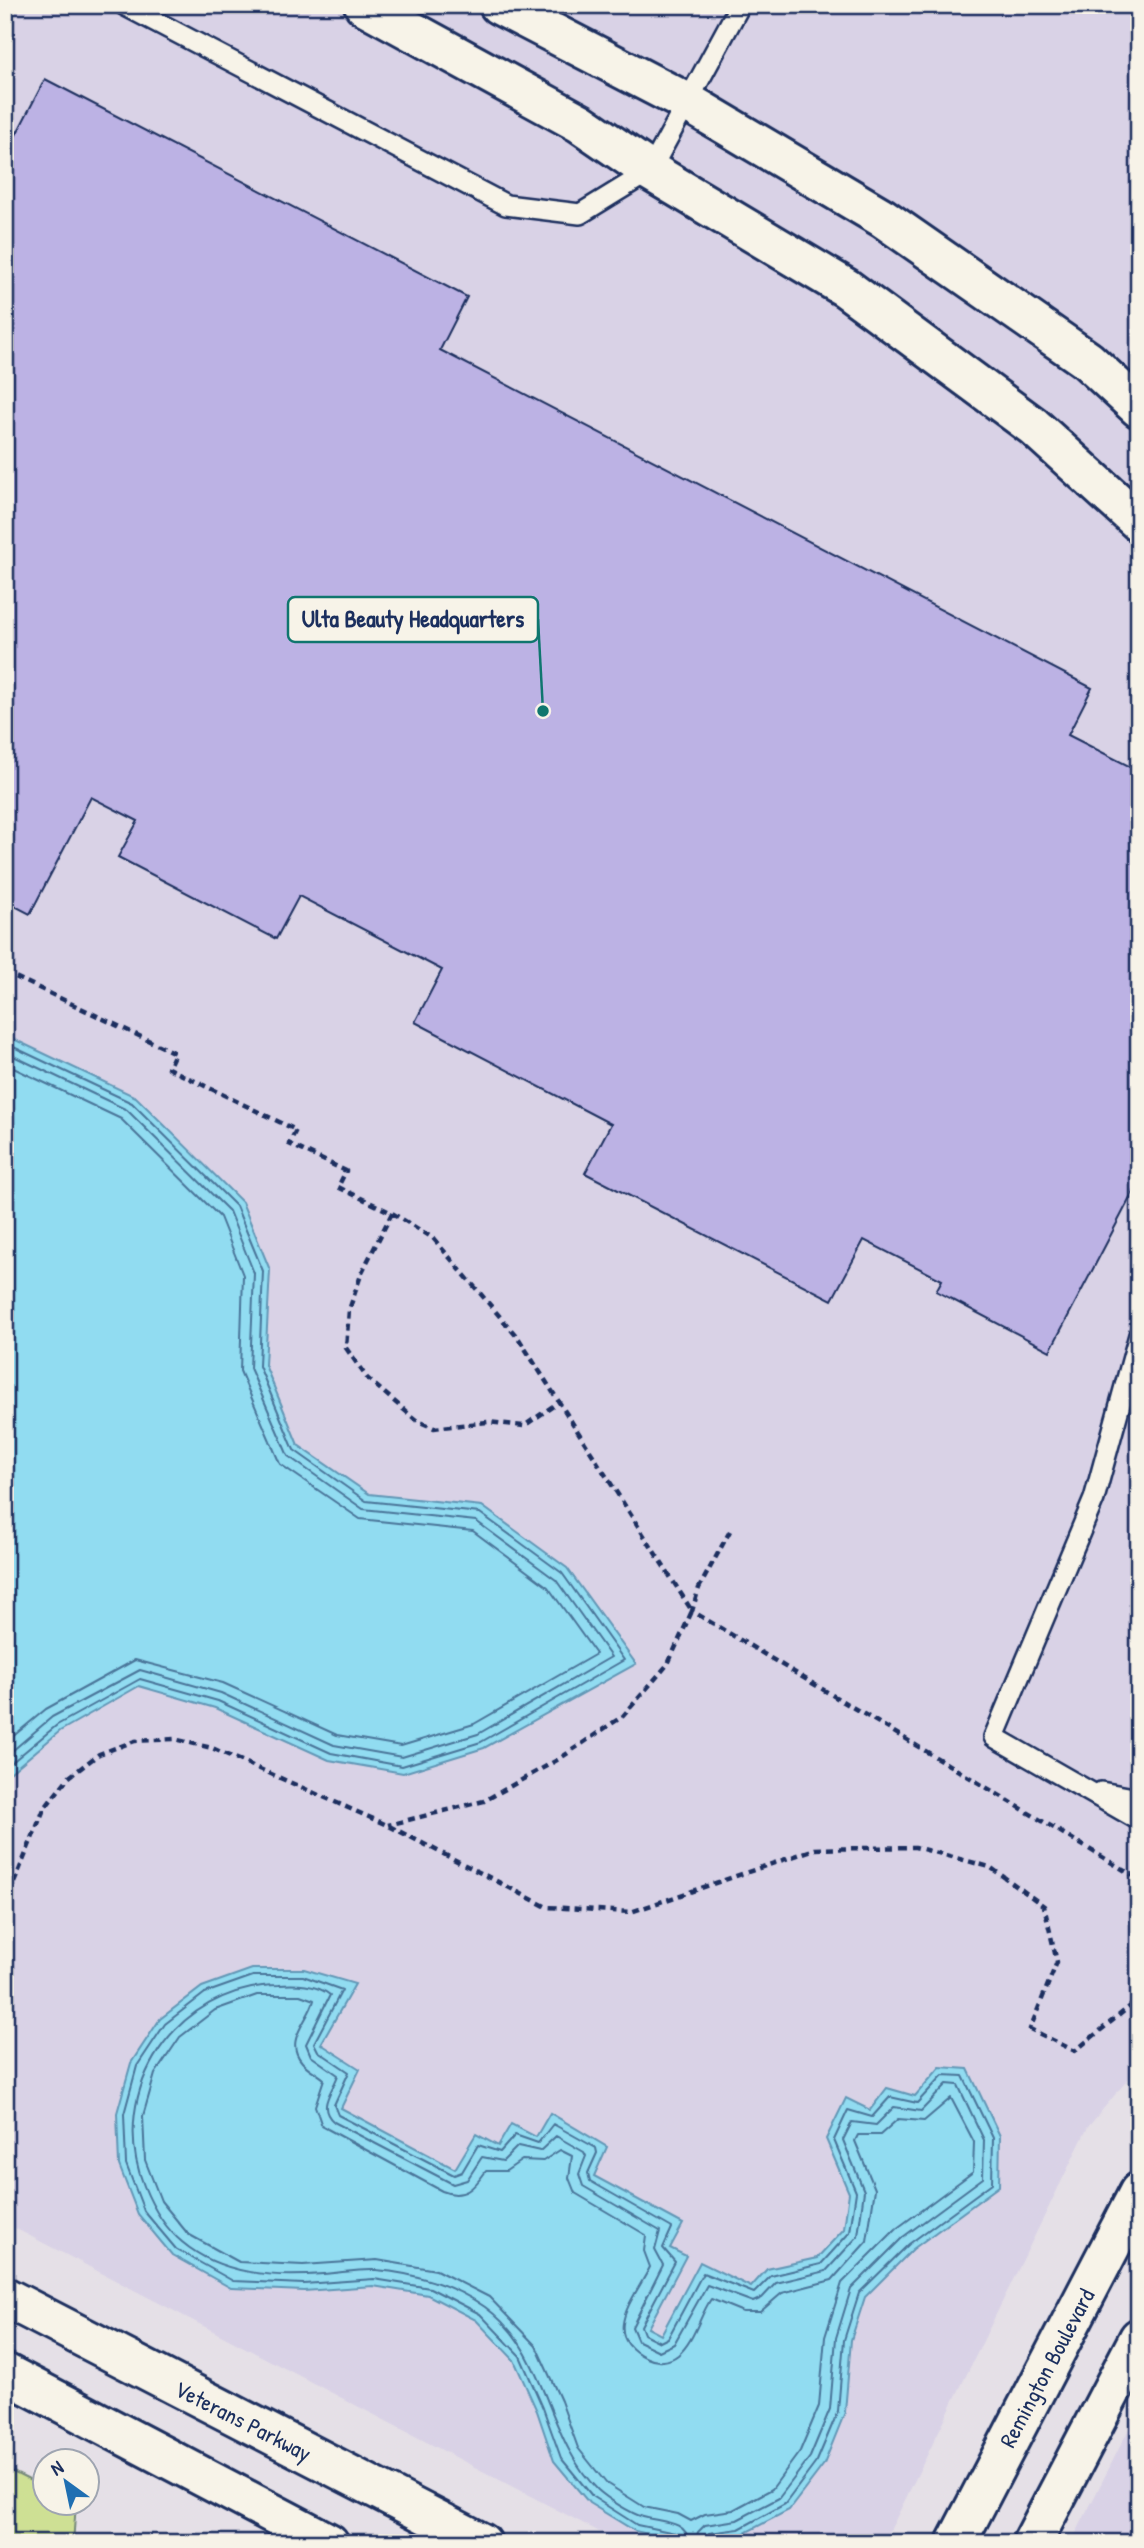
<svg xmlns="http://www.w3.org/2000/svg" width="1144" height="2548" viewBox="0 0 1144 2548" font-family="'Patrick Hand',sans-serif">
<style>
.built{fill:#d9d2e6}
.green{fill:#cee094;stroke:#748879;stroke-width:2}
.water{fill:#91dcf1;stroke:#6297b6;stroke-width:2}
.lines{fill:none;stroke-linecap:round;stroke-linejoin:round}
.shore{stroke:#4a7499;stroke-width:2}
.building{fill:#bcb2e4;stroke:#1b2f5e;stroke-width:2}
.lane-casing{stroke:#1b2f5e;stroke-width:24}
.street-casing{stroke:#1b2f5e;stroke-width:44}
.secondary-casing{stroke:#1b2f5e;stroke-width:44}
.path{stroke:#1b2f5e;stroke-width:4.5;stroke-dasharray:7 5;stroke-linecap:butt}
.lane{stroke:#f7f3e8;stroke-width:19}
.street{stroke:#f7f3e8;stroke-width:38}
.secondary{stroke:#f7f3e8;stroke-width:38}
.labels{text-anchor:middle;stroke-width:7;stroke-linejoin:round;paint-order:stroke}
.street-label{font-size:23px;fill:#1b2f5e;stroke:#f7f3e8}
.leader{fill:none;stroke:#0f766e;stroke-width:2.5}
.callout-dot{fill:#0f766e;stroke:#f7f3e8;stroke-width:2.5}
.callout{fill:#f7f3e8;stroke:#0f766e;stroke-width:2.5}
.callout-label{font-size:24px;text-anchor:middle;font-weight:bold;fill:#1b2f5e}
</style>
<rect width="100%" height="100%" fill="#e5e0e7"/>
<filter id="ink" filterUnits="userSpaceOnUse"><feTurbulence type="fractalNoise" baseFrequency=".0143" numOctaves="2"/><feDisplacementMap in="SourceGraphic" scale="14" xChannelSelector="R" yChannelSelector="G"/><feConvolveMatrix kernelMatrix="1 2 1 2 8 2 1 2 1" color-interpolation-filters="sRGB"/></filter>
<g filter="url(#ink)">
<path class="built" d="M 5,5 L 1139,5 L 1139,2066 L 1088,2127 L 884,2543 L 621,2543 L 5,2223 Z
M 1139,2409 L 1139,2543 L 1071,2543 Z"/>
<path class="green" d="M 5,2468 L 45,2488 L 46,2502 L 76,2504 L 73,2543 L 5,2543 Z"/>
<path class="water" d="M 5,1035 L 136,1097 L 242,1202 L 270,1270 L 265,1365 L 298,1445 L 369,1494 L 482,1506 L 567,1568 L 636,1664 L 484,1748 L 403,1773 L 329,1760 L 215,1708 L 139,1686 L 60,1731 L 5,1777 Z
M 252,1969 L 304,1969 L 355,1984 L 321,2044 L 360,2069 L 341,2108 L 455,2169 L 476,2134 L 498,2146 L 511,2124 L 536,2137 L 550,2113 L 607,2147 L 594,2176 L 683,2224 L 670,2248 L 686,2256 L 648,2328 L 661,2335 L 700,2262 L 751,2287 L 767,2269 L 817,2258 L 844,2229 L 849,2193 L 826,2139 L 846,2098 L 870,2110 L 887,2088 L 915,2096 L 940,2067 L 968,2069 L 1000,2136 L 999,2186 L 913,2249 L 865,2297 L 851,2340 L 845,2412 L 824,2464 L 789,2510 L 741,2535 L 687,2543 L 635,2531 L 589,2503 L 554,2461 L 537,2411 L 514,2360 L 476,2320 L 428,2295 L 373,2286 L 304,2291 L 231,2288 L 172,2255 L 138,2214 L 119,2165 L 117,2113 L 131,2063 L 160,2019 L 202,1987 Z"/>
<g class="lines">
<path class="shore" d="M 5,1043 L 132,1103 L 236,1206 L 263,1271 L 259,1366 L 294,1450 L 366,1501 L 480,1513 L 562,1573 L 624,1660 L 481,1742 L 402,1766 L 331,1753 L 218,1701 L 140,1679 L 57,1725 L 5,1768
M 5,1052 L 127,1110 L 229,1211 L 254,1273 L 250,1368 L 288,1456 L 363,1509 L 476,1521 L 556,1580 L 611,1657 L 478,1734 L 402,1757 L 334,1745 L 221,1693 L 140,1670 L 52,1717 L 5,1757
M 5,1064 L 121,1119 L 220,1217 L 243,1275 L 240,1371 L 280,1464 L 360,1519 L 473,1531 L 548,1587 L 596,1654 L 474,1724 L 401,1746 L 337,1735 L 223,1683 L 135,1660 L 46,1709 L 5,1743
M 257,1995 L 300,1995 L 314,2000 C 309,2021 283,2040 302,2062 C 308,2069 317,2073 324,2079 L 315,2106 L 322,2126 L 442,2191 C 464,2200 474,2188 486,2171 L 506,2171 L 522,2160 L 543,2161 L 560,2150 L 572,2156 L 569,2178 L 575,2193 L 646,2235 L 644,2251 L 650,2267 C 634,2299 599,2336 647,2358 C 657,2363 669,2362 678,2355 C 694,2342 700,2315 711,2299 L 743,2312 L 760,2312 L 782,2293 L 832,2280 L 867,2241 L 875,2189 L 855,2141 L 858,2135 L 880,2135 L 898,2119 L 924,2121 L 951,2098 L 974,2142 L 973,2172 L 896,2229 L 842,2283 L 825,2337 L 819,2406 L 800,2451 L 772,2489 L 733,2510 L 705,2514 L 691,2521 L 678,2514 L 644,2507 L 606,2483 L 578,2448 L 561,2401 L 536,2346 L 489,2297 L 436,2270 L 377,2260 L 303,2265 L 239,2262 L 188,2234 L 161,2201 L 145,2160 L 143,2116 L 155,2074 L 180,2037 L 215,2010 Z
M 680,2543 L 675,2533 L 637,2525 L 593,2497 L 561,2458 L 543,2408 L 520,2356 L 480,2314 L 430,2288 L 374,2279 L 304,2284 L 233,2281 L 176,2249 L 144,2211 L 126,2164 L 124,2114 L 137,2066 L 165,2024 L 205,1993 L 253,1976 L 303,1976 L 342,1990 L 314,2043 L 318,2051 L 349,2072 L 334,2105 L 338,2115 L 454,2175 L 462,2172 L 478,2145 L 500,2152 L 515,2135 L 538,2143 L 553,2124 L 596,2148 L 597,2153 L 588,2173 L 590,2181 L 672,2228 L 663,2248 L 675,2262 L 641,2326 L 644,2334 L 660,2342 L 668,2338 L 703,2273 L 754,2293 L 771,2276 L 821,2264 L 850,2232 L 856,2192 L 834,2140 L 848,2110 L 872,2117 L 890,2097 L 917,2103 L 943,2075 L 963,2076 L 993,2138 L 992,2183 L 909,2244 L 859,2293 L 844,2340 L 838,2411 L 817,2461 L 785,2504 L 739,2529 L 709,2533 L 704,2543
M 689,2543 C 688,2520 660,2522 643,2517 C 630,2513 608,2499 598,2490 C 545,2438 549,2353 485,2307 C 454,2285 414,2273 376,2270 C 359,2269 340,2273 323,2274 C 274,2278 221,2275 182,2242 C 165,2228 152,2206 144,2186 C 106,2090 177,1986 279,1985 C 296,1984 316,1984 330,1995 L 306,2044 L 311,2056 L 338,2075 C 333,2091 316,2107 334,2122 L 453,2184 L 467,2180 L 482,2157 L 503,2161 L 518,2146 L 540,2151 L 556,2136 L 584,2152 L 586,2156 L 579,2174 L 583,2186 L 660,2231 L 655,2250 L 663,2265 L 632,2327 L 638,2341 L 659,2351 L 674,2344 L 707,2285 L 753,2302 L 762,2298 L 776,2283 L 826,2271 L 858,2236 L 864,2191 L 843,2140 L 852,2122 L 876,2125 L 894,2107 L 921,2111 L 947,2084 L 958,2085 L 984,2140 L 983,2178 L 903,2237 L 851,2289 L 836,2338 L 830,2409 L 810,2457 L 779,2498 L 737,2520 L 705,2525 L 698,2532 L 695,2543"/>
</g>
<path class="building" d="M 45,79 L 467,297 L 440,350 L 1092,688 L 1068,735 L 1139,771 L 1139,1181 L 1050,1351 L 936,1291 L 942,1280 L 864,1240 L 832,1300 L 585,1173 L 611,1124 L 415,1022 L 442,970 L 299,896 L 276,939 L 118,857 L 138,821 L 91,797 L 30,914 L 5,901 L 5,156 Z"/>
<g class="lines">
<g class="lane-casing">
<path id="lane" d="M 124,5 L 506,205 L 580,214 L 650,171 L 740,5
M 1139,1335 L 1094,1499 L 994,1737 L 1139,1820
M 1101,1792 L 1139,1799"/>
</g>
<g class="street-casing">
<path id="street" d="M 364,5 L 580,123 L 650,171 L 846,288 L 1033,426 L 1139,522
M 499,5 L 694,106 L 883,218 L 1087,360 L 1139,408"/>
</g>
<g class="secondary-casing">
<path id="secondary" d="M 5,2297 L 482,2543
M 5,2373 L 329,2543
M 956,2543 L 1139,2192
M 1032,2543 L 1139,2338"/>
</g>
<path class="path" d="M 5,972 L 175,1053 L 168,1068 L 296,1130 L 289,1144 L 346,1171 L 338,1187 L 392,1213 L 433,1238 L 519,1339 L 692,1611 L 668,1664 L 623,1716 L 559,1759 L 484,1801 L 388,1825
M 392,1213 L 362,1272 L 349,1310 L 346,1348 L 367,1378 L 416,1420 L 434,1428 L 488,1422 L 524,1426 L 559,1402
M 730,1531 L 699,1588 L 692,1611 L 1139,1879
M 5,1905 L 44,1809 L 68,1778 L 99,1754 L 135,1741 L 174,1739 L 212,1748 L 387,1825 L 547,1907 L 631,1912 L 815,1849 L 915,1847 L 990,1867 L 1044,1906 L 1057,1962 L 1030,2029 L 1075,2051 L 1139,1999"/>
<use href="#lane" class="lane"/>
<use href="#street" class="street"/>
<use href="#secondary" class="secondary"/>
</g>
</g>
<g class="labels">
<g class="street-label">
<text transform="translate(1047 2368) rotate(-62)" y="8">Remington Boulevard</text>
<text transform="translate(243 2421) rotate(27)" y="8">Veterans Parkway</text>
</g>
</g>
<path class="leader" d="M543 711L538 619"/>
<circle class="callout-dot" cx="543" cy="711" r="7"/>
<rect class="callout" x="288" y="597" width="250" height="45" rx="7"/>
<g class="callout-label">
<text x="413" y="627">Ulta Beauty Headquarters</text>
</g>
<rect width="1144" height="2548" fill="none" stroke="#f7f3e8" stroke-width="28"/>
<rect x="14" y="14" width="1116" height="2520" fill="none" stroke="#1b2f5e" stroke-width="2.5" filter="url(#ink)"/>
<g transform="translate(66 2482) rotate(327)"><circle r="33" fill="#f7f3e8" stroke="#9fa5b1" stroke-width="2"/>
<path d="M0-5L12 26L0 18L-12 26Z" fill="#1f6fb2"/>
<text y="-10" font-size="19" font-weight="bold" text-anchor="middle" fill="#1b2f5e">N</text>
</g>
</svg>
